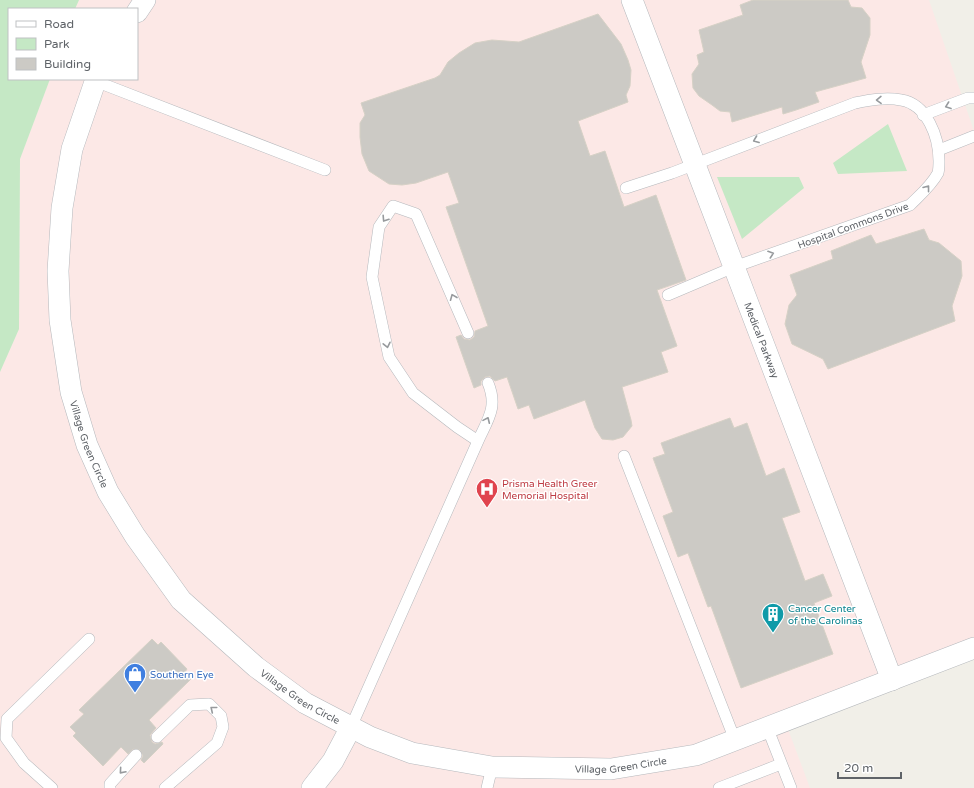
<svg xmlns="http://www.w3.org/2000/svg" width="974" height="788" viewBox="0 0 974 788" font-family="'Varela Round',sans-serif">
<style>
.medical{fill:#fce8e6}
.green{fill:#c5e8c5}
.building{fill:#cccac5;stroke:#d6d1c6}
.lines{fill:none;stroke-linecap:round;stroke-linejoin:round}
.service-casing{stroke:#b5b8bc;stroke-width:12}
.minor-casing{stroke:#b5b8bc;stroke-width:22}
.service{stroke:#fff;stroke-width:11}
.minor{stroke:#fff;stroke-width:21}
.oneway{stroke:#979a9d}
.labels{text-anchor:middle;stroke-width:3;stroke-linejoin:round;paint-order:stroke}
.street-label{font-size:10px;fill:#5f6368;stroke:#fff}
.health-label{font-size:10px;fill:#be3a42;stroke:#fff;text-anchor:start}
.culture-label{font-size:10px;fill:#0d838f;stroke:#fff;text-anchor:start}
.shop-label{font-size:10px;fill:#366cbe;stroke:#fff;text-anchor:start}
</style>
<rect width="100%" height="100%" fill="#f1efe8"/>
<path class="medical" d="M 79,0 L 929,0 L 974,131 L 974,645 L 782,713 L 810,788 L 0,788 L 0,372 L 19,329 L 20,159 L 50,79 L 137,79 L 137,9 L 75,9 Z"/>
<path class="green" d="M 0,0 L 79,0 L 75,9 L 9,9 L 9,79 L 50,79 L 20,159 L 19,329 L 0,372 Z
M 888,124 L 907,171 L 838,174 L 833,163 Z
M 717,177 L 799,177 L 804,188 L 742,239 Z"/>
<path class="building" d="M 753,0 L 848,0 L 851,7 L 862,8 L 870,18 L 870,35 L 861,62 L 866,78 L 815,92 L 819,102 L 796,110 L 783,114 L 782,107 L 732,122 L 730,112 L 720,111 L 712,105 L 699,96 L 693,88 L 692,74 L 699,64 L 697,55 L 704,52 L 699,30 L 743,15 L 740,5 Z
M 598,14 L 621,44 L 628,60 L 631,70 L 630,86 L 626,95 L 628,102 L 578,121 L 590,156 L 605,151 L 624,207 L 656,195 L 686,280 L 657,290 L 677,346 L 661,352 L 668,372 L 622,387 L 631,420 L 632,426 L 623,437 L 613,440 L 602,439 L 595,428 L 585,400 L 534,419 L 529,405 L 518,409 L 507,377 L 495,381 L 490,376 L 485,377 L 481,381 L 481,385 L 474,388 L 456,337 L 461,335 L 464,339 L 470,340 L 474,337 L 475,331 L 488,326 L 446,207 L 459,203 L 448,172 L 416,183 L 402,185 L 389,184 L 369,171 L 362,154 L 360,137 L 360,123 L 365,115 L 361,103 L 435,78 L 440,75 L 448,62 L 459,53 L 475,43 L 492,40 L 519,42 Z
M 924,229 L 929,240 L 939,243 L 961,261 L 962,276 L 952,306 L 955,321 L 828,369 L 823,359 L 792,344 L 785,324 L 789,305 L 797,295 L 790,275 L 833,259 L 831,251 L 871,235 L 876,244 Z
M 730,418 L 734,428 L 747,423 L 766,476 L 784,468 L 800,512 L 782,518 L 805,581 L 823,574 L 832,596 L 814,603 L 833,654 L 741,688 L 711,606 L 708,607 L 688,553 L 678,557 L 663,516 L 673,512 L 653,458 L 665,454 L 661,443 Z
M 152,639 L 158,645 L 161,642 L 187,669 L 185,672 L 191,679 L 149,720 L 156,728 L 150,735 L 152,742 L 155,744 L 162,742 L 163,744 L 144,763 L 141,760 L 143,756 L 140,750 L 133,749 L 128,754 L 121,747 L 103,766 L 73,736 L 76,733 L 70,727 L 84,714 L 79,710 Z"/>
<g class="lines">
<g class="service-casing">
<path id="service" d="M 95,81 L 325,170
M 923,115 L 968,98 L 974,98
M 939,150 L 974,136
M 626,188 L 672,173 L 855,103 C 870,100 886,97 901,100 C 927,104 939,137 939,161 C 939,164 939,169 938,173 C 931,186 920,195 910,205 L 734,267 L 668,295
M 468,333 L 416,214 L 393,206 L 379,227 L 372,277 L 389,357 L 413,393 L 457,427 L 478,441 C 488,419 498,407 488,383
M 624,456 L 735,740
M 351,727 L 478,441
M 767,727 L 791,788
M 157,737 L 190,705 L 209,704 L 221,716 L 223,727 L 217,743 L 165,788
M 52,788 L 24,763 L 6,738 L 7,719 L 89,639
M 110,788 L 110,784 L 136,755
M 487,788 L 492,767
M 719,788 L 781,764"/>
</g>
<g class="minor-casing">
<g id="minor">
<path id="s1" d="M 632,0 L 892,680"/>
<path d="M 137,12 L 145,0"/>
<path id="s2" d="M 96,79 L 72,149 L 62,208 L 58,271 L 60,320 L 71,392 L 87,445 L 108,492 L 135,536 L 181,600 L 256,667 L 305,703 L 370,737 L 412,753 L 492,767 L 611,769 L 696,755 L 974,648"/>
<path d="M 312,788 L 333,761 L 351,727"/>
</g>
</g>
<use href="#service" class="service"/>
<use href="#minor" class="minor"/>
</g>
<defs><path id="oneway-chevron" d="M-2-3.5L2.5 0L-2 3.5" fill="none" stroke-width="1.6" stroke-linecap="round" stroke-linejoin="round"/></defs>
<g class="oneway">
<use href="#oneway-chevron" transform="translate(879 100) rotate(179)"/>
<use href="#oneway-chevron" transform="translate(948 106) rotate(160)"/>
<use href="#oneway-chevron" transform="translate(756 140) rotate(159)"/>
<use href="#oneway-chevron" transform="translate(927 188) rotate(-52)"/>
<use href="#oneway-chevron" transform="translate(385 219) rotate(123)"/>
<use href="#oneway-chevron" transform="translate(771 254) rotate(-19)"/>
<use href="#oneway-chevron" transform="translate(453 297) rotate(-112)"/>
<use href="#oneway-chevron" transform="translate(387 345) rotate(78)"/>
<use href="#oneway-chevron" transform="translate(487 420) rotate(-66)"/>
<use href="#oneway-chevron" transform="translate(213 709) rotate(-141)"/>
<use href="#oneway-chevron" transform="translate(122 771) rotate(131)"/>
</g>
<defs>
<g id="hospital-pin" transform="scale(1.15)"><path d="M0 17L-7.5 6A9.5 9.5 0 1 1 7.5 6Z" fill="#e0444e" stroke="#fff"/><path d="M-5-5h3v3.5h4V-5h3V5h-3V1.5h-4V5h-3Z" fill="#fff"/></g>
<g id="building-pin" transform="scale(1.15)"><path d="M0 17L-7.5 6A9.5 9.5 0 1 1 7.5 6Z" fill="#0f9aa8" stroke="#fff"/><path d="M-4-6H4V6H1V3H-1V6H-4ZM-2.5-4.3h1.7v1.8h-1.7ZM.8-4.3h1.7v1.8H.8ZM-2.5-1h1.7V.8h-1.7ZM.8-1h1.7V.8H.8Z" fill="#fff"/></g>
<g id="shop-pin" transform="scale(1.15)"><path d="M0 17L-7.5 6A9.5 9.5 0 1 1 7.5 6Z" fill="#3f7fe0" stroke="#fff"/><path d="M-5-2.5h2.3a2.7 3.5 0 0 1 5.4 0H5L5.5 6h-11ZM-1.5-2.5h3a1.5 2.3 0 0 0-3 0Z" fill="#fff"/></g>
</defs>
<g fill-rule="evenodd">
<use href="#hospital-pin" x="487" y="489"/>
<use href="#building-pin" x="773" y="614"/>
<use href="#shop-pin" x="135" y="674"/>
</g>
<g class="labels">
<g class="street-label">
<text transform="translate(853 225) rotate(-20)" y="4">Hospital Commons Drive</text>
<text dy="4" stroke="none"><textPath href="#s1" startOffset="364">Medical Parkway</textPath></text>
<text dy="4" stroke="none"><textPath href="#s2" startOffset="374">Village Green Circle</textPath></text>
<text dy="4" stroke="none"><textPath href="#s2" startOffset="710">Village Green Circle</textPath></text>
<text dy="4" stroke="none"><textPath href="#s2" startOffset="1046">Village Green Circle</textPath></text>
</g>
<g class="health-label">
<text x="502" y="487">Prisma Health Greer<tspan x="502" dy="12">Memorial Hospital</tspan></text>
</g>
<g class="culture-label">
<text x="788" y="612">Cancer Center<tspan x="788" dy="12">of the Carolinas</tspan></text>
</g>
<g class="shop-label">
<text x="150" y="678">Southern Eye</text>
</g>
</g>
<rect x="8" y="8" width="130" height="72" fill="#ffffff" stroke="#bfc1c3"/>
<rect x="16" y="21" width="20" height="6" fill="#ffffff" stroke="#bfc1c3"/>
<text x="44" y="28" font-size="12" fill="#5f6368">Road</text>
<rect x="16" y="38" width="20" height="12" fill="#c5e8c5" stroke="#bfc1c3"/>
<text x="44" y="48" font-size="12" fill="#5f6368">Park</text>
<rect x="16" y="58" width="20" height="12" fill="#cccac5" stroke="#bfc1c3"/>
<text x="44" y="68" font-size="12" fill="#5f6368">Building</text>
<path d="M838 772v6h63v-6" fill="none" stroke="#5f6368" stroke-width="2"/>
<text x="844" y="772" font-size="12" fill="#5f6368" stroke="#ffffff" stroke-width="3" paint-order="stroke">20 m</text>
</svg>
